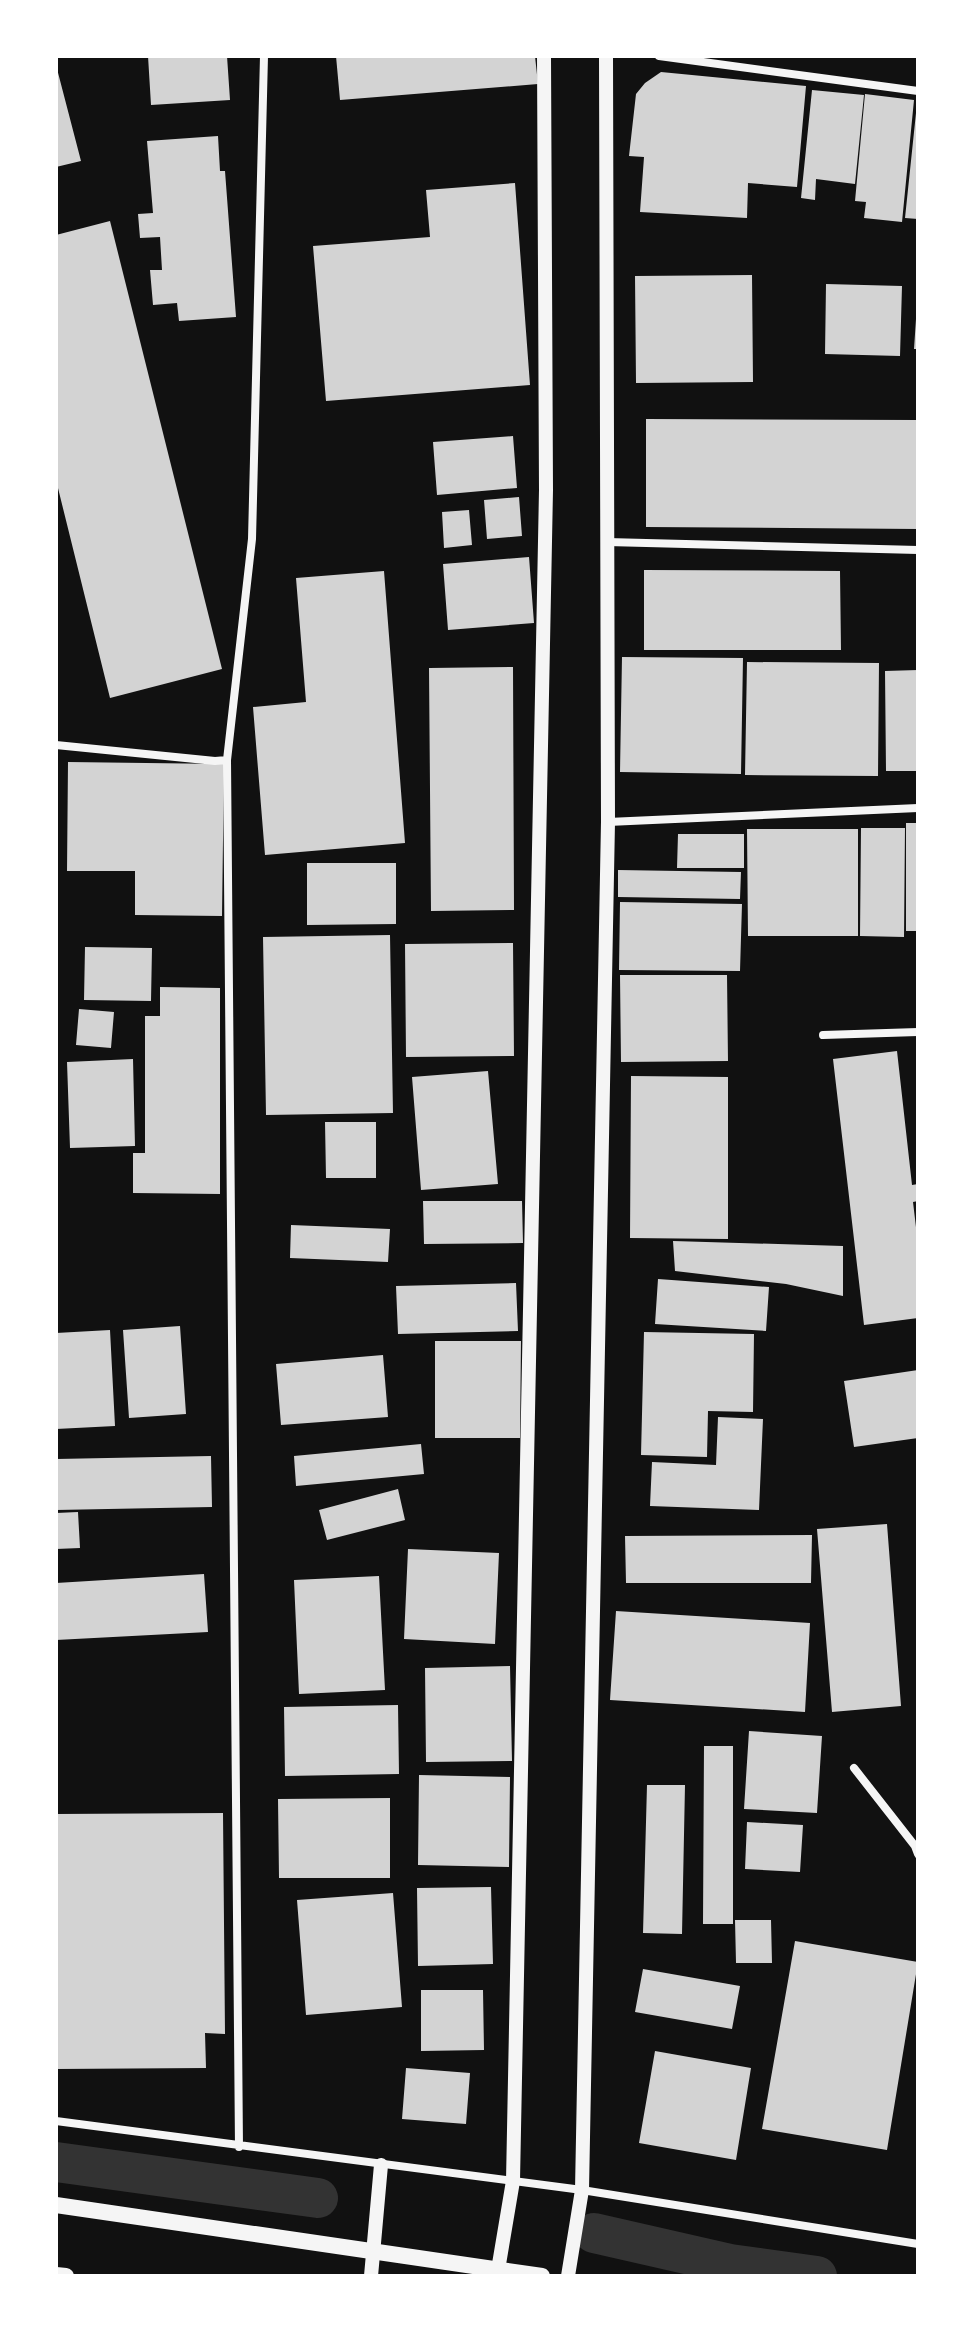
<svg xmlns="http://www.w3.org/2000/svg" width="974" height="2332" viewBox="0 0 974 2332" font-family="'Fira Sans',sans-serif">
<style>
.lines{fill:none;stroke-linecap:round;stroke-linejoin:round}
.canal{stroke:#333;stroke-width:40}
.building{fill:#d3d3d3}
.minor{stroke:#f5f5f5;stroke-width:8}
.tertiary{stroke:#f5f5f5;stroke-width:14}
.secondary{stroke:#f5f5f5;stroke-width:16}
</style>
<rect width="100%" height="100%" fill="#111"/>
<g class="lines">
<path class="canal" d="M 56,2162 L 318,2198
M 594,2233 L 730,2264 L 817,2276"/>
</g>
<path class="building" d="M 148,56 L 227,56 L 230,100 L 151,105 Z
M 336,56 L 535,56 L 538,84 L 340,100 Z
M 56,65 L 81,161 L 56,167 Z
M 661,72 L 806,86 L 797,187 L 748,183 L 747,218 L 640,212 L 644,157 L 629,156 L 636,94 L 645,83 Z
M 812,90 L 864,95 L 855,184 L 816,179 L 815,200 L 801,198 Z
M 865,94 L 914,100 L 902,222 L 864,218 L 866,202 L 855,201 Z
M 916,113 L 918,113 L 918,219 L 905,218 Z
M 218,136 L 220,171 L 225,171 L 236,317 L 179,321 L 177,303 L 153,305 L 150,270 L 162,270 L 160,237 L 140,238 L 138,214 L 153,213 L 147,141 Z
M 515,183 L 530,385 L 326,401 L 313,246 L 430,237 L 426,190 Z
M 110,221 L 222,669 L 110,698 L 56,480 L 56,235 Z
M 752,275 L 753,382 L 636,383 L 635,276 Z
M 826,284 L 902,286 L 900,356 L 825,354 Z
M 916,319 L 918,319 L 918,349 L 914,349 Z
M 646,419 L 918,420 L 918,529 L 646,527 Z
M 513,436 L 517,488 L 437,495 L 433,442 Z
M 519,497 L 522,536 L 487,539 L 484,500 Z
M 469,510 L 472,545 L 444,548 L 442,512 Z
M 529,557 L 534,623 L 448,630 L 443,564 Z
M 644,570 L 840,571 L 841,650 L 644,650 Z
M 384,571 L 405,843 L 265,855 L 253,707 L 306,702 L 296,578 Z
M 622,657 L 743,658 L 741,774 L 620,772 Z
M 747,662 L 879,663 L 878,776 L 745,775 Z
M 513,667 L 514,910 L 431,911 L 429,668 Z
M 918,670 L 918,771 L 886,771 L 885,671 Z
M 68,762 L 224,764 L 222,916 L 135,915 L 135,871 L 67,871 Z
M 906,823 L 918,823 L 918,931 L 906,931 Z
M 861,828 L 905,828 L 904,937 L 860,936 Z
M 747,829 L 858,829 L 858,936 L 748,936 Z
M 678,834 L 744,834 L 744,868 L 677,868 Z
M 307,863 L 396,863 L 396,924 L 307,925 Z
M 618,870 L 741,872 L 740,899 L 618,897 Z
M 620,902 L 742,904 L 740,971 L 619,970 Z
M 390,935 L 393,1113 L 266,1115 L 263,937 Z
M 513,943 L 514,1056 L 406,1057 L 405,944 Z
M 85,947 L 152,948 L 151,1001 L 84,1000 Z
M 620,975 L 727,975 L 728,1061 L 621,1062 Z
M 160,987 L 220,988 L 220,1194 L 133,1193 L 133,1153 L 145,1153 L 145,1016 L 160,1016 Z
M 79,1009 L 114,1012 L 111,1048 L 76,1045 Z
M 897,1051 L 912,1185 L 918,1184 L 918,1201 L 913,1202 L 918,1244 L 918,1318 L 864,1325 L 833,1059 Z
M 133,1059 L 135,1146 L 70,1148 L 67,1062 Z
M 488,1071 L 498,1184 L 421,1190 L 412,1077 Z
M 631,1076 L 728,1077 L 728,1239 L 630,1238 Z
M 325,1122 L 376,1122 L 376,1178 L 326,1178 Z
M 423,1201 L 522,1201 L 523,1243 L 424,1244 Z
M 291,1225 L 390,1229 L 388,1262 L 290,1258 Z
M 673,1241 L 843,1246 L 843,1296 L 786,1284 L 675,1271 Z
M 658,1279 L 769,1287 L 766,1331 L 655,1324 Z
M 516,1283 L 518,1331 L 398,1334 L 396,1286 Z
M 180,1326 L 186,1414 L 129,1418 L 123,1330 Z
M 110,1330 L 115,1426 L 56,1429 L 56,1333 Z
M 644,1332 L 754,1334 L 753,1412 L 708,1411 L 707,1457 L 641,1455 Z
M 435,1341 L 521,1341 L 520,1438 L 435,1438 Z
M 383,1355 L 388,1417 L 281,1425 L 276,1364 Z
M 918,1370 L 918,1438 L 854,1447 L 844,1381 Z
M 718,1417 L 763,1419 L 759,1510 L 650,1506 L 652,1462 L 716,1465 Z
M 421,1444 L 424,1474 L 296,1486 L 294,1456 Z
M 211,1456 L 212,1507 L 56,1510 L 56,1459 Z
M 398,1489 L 405,1520 L 327,1540 L 319,1510 Z
M 78,1512 L 80,1548 L 56,1549 L 56,1513 Z
M 887,1524 L 901,1706 L 832,1712 L 817,1529 Z
M 812,1535 L 811,1583 L 626,1583 L 625,1536 Z
M 408,1549 L 499,1553 L 495,1644 L 404,1639 Z
M 204,1574 L 208,1632 L 56,1640 L 56,1583 Z
M 379,1576 L 385,1690 L 299,1694 L 294,1580 Z
M 616,1611 L 810,1623 L 805,1712 L 610,1700 Z
M 510,1666 L 512,1761 L 426,1762 L 425,1668 Z
M 398,1705 L 399,1774 L 285,1776 L 284,1707 Z
M 749,1731 L 822,1736 L 817,1813 L 744,1809 Z
M 704,1746 L 733,1746 L 733,1924 L 703,1924 Z
M 419,1775 L 510,1777 L 509,1867 L 418,1865 Z
M 647,1785 L 685,1785 L 682,1934 L 643,1933 Z
M 390,1798 L 390,1878 L 279,1878 L 278,1799 Z
M 223,1813 L 225,2034 L 205,2033 L 206,2068 L 56,2069 L 56,1814 Z
M 747,1822 L 803,1825 L 800,1872 L 745,1869 Z
M 491,1887 L 493,1964 L 418,1966 L 417,1888 Z
M 393,1893 L 402,2007 L 306,2015 L 297,1900 Z
M 735,1920 L 771,1920 L 772,1963 L 736,1963 Z
M 795,1941 L 918,1962 L 887,2150 L 762,2129 Z
M 643,1969 L 740,1986 L 732,2029 L 635,2012 Z
M 421,1990 L 483,1990 L 484,2050 L 421,2051 Z
M 655,2051 L 751,2068 L 736,2160 L 639,2143 Z
M 406,2068 L 470,2073 L 466,2124 L 402,2119 Z"/>
<g class="lines">
<path class="minor" d="M 659,56 L 918,91
M 607,542 L 918,550
M 56,745 L 215,761 L 227,760
M 608,822 L 918,808
M 823,1035 L 918,1032
M 854,1768 L 915,1846 L 918,1854
M 56,2121 L 582,2190 L 918,2244
M 239,2147 L 227,760 L 252,539 L 264,56"/>
<path class="tertiary" d="M 371,2276 L 381,2165
M 497,2276 L 513,2181 L 546,490 L 544,56
M 568,2276 L 582,2190 L 608,822 L 606,56"/>
<path class="secondary" d="M 56,2205 L 542,2276
M 56,2275 L 66,2276"/>
</g>
<rect width="974" height="2332" fill="none" stroke="#ffffff" stroke-width="116"/>
</svg>
